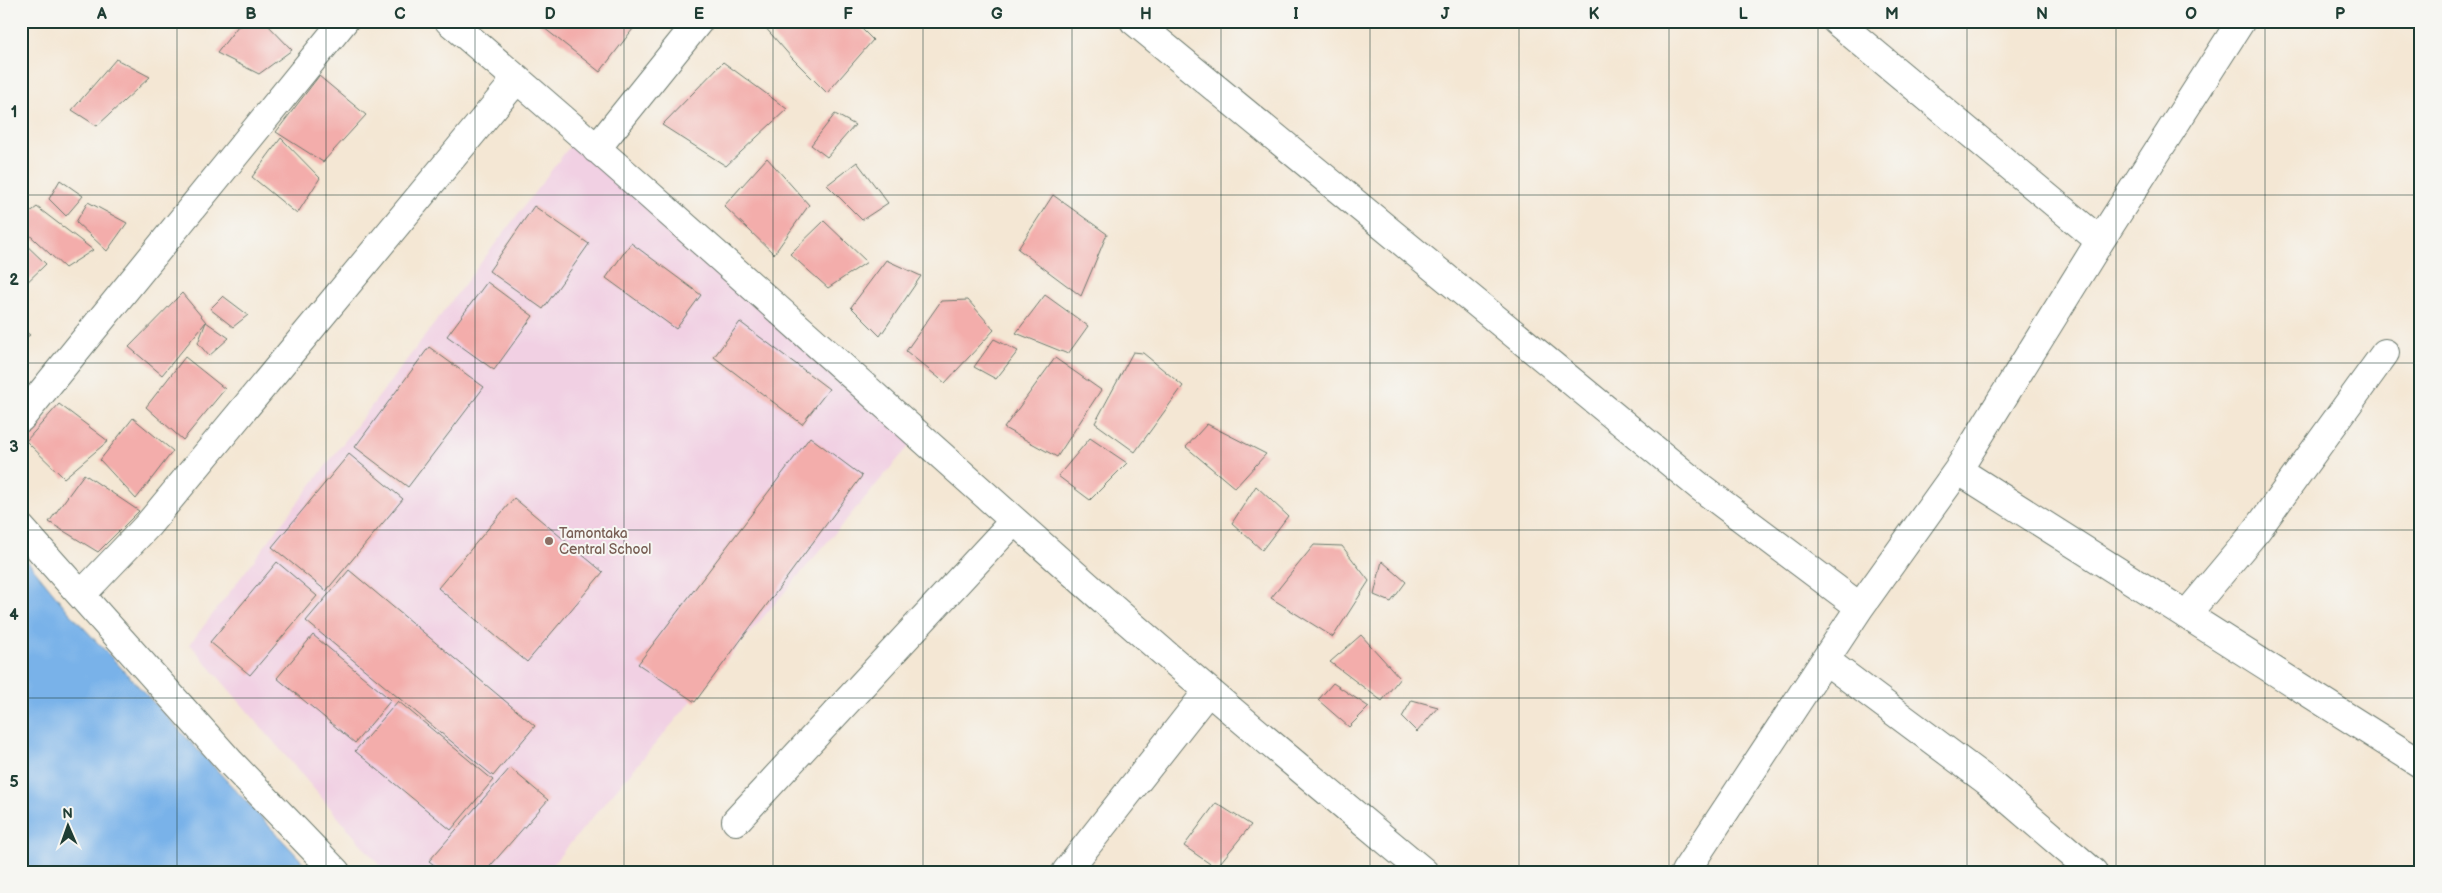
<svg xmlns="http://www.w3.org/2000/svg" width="2442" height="893" viewBox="0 0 2442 893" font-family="'Balsamiq Sans',sans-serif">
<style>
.built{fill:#f1d0e3}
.water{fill:#79b2e9;stroke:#4c788e}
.building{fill:#f3adab}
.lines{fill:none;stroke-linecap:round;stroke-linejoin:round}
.street-casing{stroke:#6a786c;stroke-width:30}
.street{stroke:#fff;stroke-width:28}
.grid{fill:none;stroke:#1f3d34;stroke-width:1;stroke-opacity:0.55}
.education-dot{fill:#8d6e63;stroke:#f6f6f2;stroke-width:2}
.labels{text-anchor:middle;stroke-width:4;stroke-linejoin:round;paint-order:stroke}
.education-label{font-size:14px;fill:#785e54;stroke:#f6f6f2;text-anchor:start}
.neatline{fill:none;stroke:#1f3d34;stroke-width:2}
.grid-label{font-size:16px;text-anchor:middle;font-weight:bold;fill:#1f3d34}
</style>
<rect width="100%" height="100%" fill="#f6f6f2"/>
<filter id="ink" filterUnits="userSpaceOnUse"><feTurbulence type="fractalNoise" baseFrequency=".02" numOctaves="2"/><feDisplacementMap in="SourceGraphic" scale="10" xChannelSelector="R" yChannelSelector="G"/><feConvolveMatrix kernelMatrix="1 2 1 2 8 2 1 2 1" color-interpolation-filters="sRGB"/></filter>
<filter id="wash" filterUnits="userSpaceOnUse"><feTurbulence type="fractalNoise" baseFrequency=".0096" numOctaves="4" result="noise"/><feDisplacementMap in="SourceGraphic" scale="20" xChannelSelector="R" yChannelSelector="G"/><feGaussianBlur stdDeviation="1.12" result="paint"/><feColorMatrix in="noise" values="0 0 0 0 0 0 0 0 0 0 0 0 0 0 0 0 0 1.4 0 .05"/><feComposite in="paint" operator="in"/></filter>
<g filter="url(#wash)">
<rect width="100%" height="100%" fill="#f4e7d4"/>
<path class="built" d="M 576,138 L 916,438 L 546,872 L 385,872 L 190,644 Z"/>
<path class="water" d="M 21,553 L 68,611 L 312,872 L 21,872 Z"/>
<g id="blocks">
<path class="building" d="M 541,21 L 639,21 L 600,72 L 539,24 Z
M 768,21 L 854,21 L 873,40 L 827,93 L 792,58 L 764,26 Z
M 918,21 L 929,21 L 924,26 Z
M 266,23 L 292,50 L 259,74 L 217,53 L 238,26 Z
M 116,59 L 150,77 L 97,126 L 72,110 Z
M 723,62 L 787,109 L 726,166 L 662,125 Z
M 319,76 L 366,115 L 323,162 L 276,132 Z
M 835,114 L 855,125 L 827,157 L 811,145 Z
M 281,138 L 320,178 L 297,214 L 252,177 Z
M 767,158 L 809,205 L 774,254 L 724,206 Z
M 857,162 L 888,203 L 862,220 L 827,185 Z
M 60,180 L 83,196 L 66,216 L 49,199 Z
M 1053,195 L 1107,234 L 1081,296 L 1018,249 Z
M 88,202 L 127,223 L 107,251 L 76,222 Z
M 534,206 L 589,244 L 543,309 L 489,271 Z
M 37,207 L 93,250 L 65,268 L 21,227 L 21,219 Z
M 824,221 L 867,262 L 828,288 L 790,254 Z
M 21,240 L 46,264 L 21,288 Z
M 631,243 L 701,295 L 676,329 L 606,278 Z
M 886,260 L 921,276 L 880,336 L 851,307 Z
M 487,282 L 533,316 L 494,370 L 447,336 Z
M 182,293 L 206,322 L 229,338 L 209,356 L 198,343 L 206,322 L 162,375 L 129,347 Z
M 1045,295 L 1088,326 L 1068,354 L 1016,333 Z
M 223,296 L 248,315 L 233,327 L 210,309 Z
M 968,300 L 994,330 L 945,383 L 906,351 L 941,301 Z
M 740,322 L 829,389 L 802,424 L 714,357 Z
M 21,328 L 30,335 L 21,341 Z
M 994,339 L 1018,351 L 996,379 L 974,367 Z
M 429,347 L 484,387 L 408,487 L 355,447 Z
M 1133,352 L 1143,353 L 1183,386 L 1135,452 L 1095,423 Z
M 185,357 L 225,389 L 183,440 L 146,407 Z
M 1055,358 L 1101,390 L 1057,457 L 1004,428 Z
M 59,404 L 108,441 L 64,478 L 26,441 Z
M 133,418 L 173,451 L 136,499 L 100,460 Z
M 1207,424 L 1266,454 L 1235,488 L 1186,447 Z
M 810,437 L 862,476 L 695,702 L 638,664 Z
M 1090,438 L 1127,463 L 1090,500 L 1058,476 Z
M 349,454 L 403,499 L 326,591 L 272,547 Z
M 84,474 L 139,511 L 98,552 L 49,522 Z
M 1256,486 L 1288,516 L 1262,550 L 1232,523 Z
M 514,498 L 603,572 L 527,662 L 438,588 Z
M 1314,545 L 1342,546 L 1369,581 L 1333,637 L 1271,598 Z
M 1382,561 L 1406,582 L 1391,602 L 1374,595 Z
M 277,562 L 317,596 L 250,675 L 210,642 Z
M 349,570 L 535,726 L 493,776 L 306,621 Z
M 313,635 L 391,700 L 355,743 L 277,678 Z
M 1361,635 L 1400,678 L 1382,701 L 1330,662 Z
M 1333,683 L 1369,707 L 1349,727 L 1318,700 Z
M 1412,700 L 1438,707 L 1417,732 L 1402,717 Z
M 398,701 L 493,780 L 451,830 L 355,751 Z
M 510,768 L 548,800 L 485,872 L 443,872 L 429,861 Z
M 1216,803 L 1251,825 L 1216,868 L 1184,846 Z"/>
</g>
</g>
<g filter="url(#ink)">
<use href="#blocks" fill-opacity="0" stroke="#6a786c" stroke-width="1"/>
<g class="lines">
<g class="street-casing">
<path id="street" d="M 449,21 C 675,213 894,415 1116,611 C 1217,700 1321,786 1424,872
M 1134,21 L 1699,486 L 1860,607
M 1836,21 L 2100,241
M 596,149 L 699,21
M 21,418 L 344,21
M 1958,470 L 2421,764
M 21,528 L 231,763 L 336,872
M 81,595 L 148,525 L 517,79
M 2186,615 L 2257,530 L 2385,353
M 1825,660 L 1987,781 L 2093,872
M 736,821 L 1014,521
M 1066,872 L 1208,691
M 1685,872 L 1860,607 L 1958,470 L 2100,241 L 2241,21"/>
</g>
<use href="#street" class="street"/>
</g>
</g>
<path class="grid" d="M 177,21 L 177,872M 326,21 L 326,872M 475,21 L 475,872M 624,21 L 624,872M 773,21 L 773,872M 923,21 L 923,872M 1072,21 L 1072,872M 1221,21 L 1221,872M 1370,21 L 1370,872M 1519,21 L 1519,872M 1669,21 L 1669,872M 1818,21 L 1818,872M 1967,21 L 1967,872M 2116,21 L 2116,872M 2265,21 L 2265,872M 21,195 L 2421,195M 21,363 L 2421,363M 21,530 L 2421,530M 21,698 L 2421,698"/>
<circle class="education-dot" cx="549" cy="541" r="5"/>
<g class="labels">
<g class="education-label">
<text x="559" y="538">Tamontaka<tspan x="559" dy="16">Central School</tspan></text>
</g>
</g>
<rect width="2442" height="893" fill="none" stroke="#f6f6f2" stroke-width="55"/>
<g transform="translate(68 826) rotate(358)" stroke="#f6f6f2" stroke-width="4" paint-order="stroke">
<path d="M0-4L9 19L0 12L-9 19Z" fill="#1f3d34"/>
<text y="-8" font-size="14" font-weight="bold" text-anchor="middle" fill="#1f3d34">N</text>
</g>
<rect x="28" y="28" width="2386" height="838" class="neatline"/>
<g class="grid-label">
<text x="102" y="19">A</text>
<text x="251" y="19">B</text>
<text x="400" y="19">C</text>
<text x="550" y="19">D</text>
<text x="699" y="19">E</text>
<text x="848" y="19">F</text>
<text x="997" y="19">G</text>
<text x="1146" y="19">H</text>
<text x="1296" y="19">I</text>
<text x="1445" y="19">J</text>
<text x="1594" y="19">K</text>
<text x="1743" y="19">L</text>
<text x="1892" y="19">M</text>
<text x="2042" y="19">N</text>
<text x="2191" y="19">O</text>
<text x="2340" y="19">P</text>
<text x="14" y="117">1</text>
<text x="14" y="285">2</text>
<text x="14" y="452">3</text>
<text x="14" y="620">4</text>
<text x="14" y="787">5</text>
</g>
</svg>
